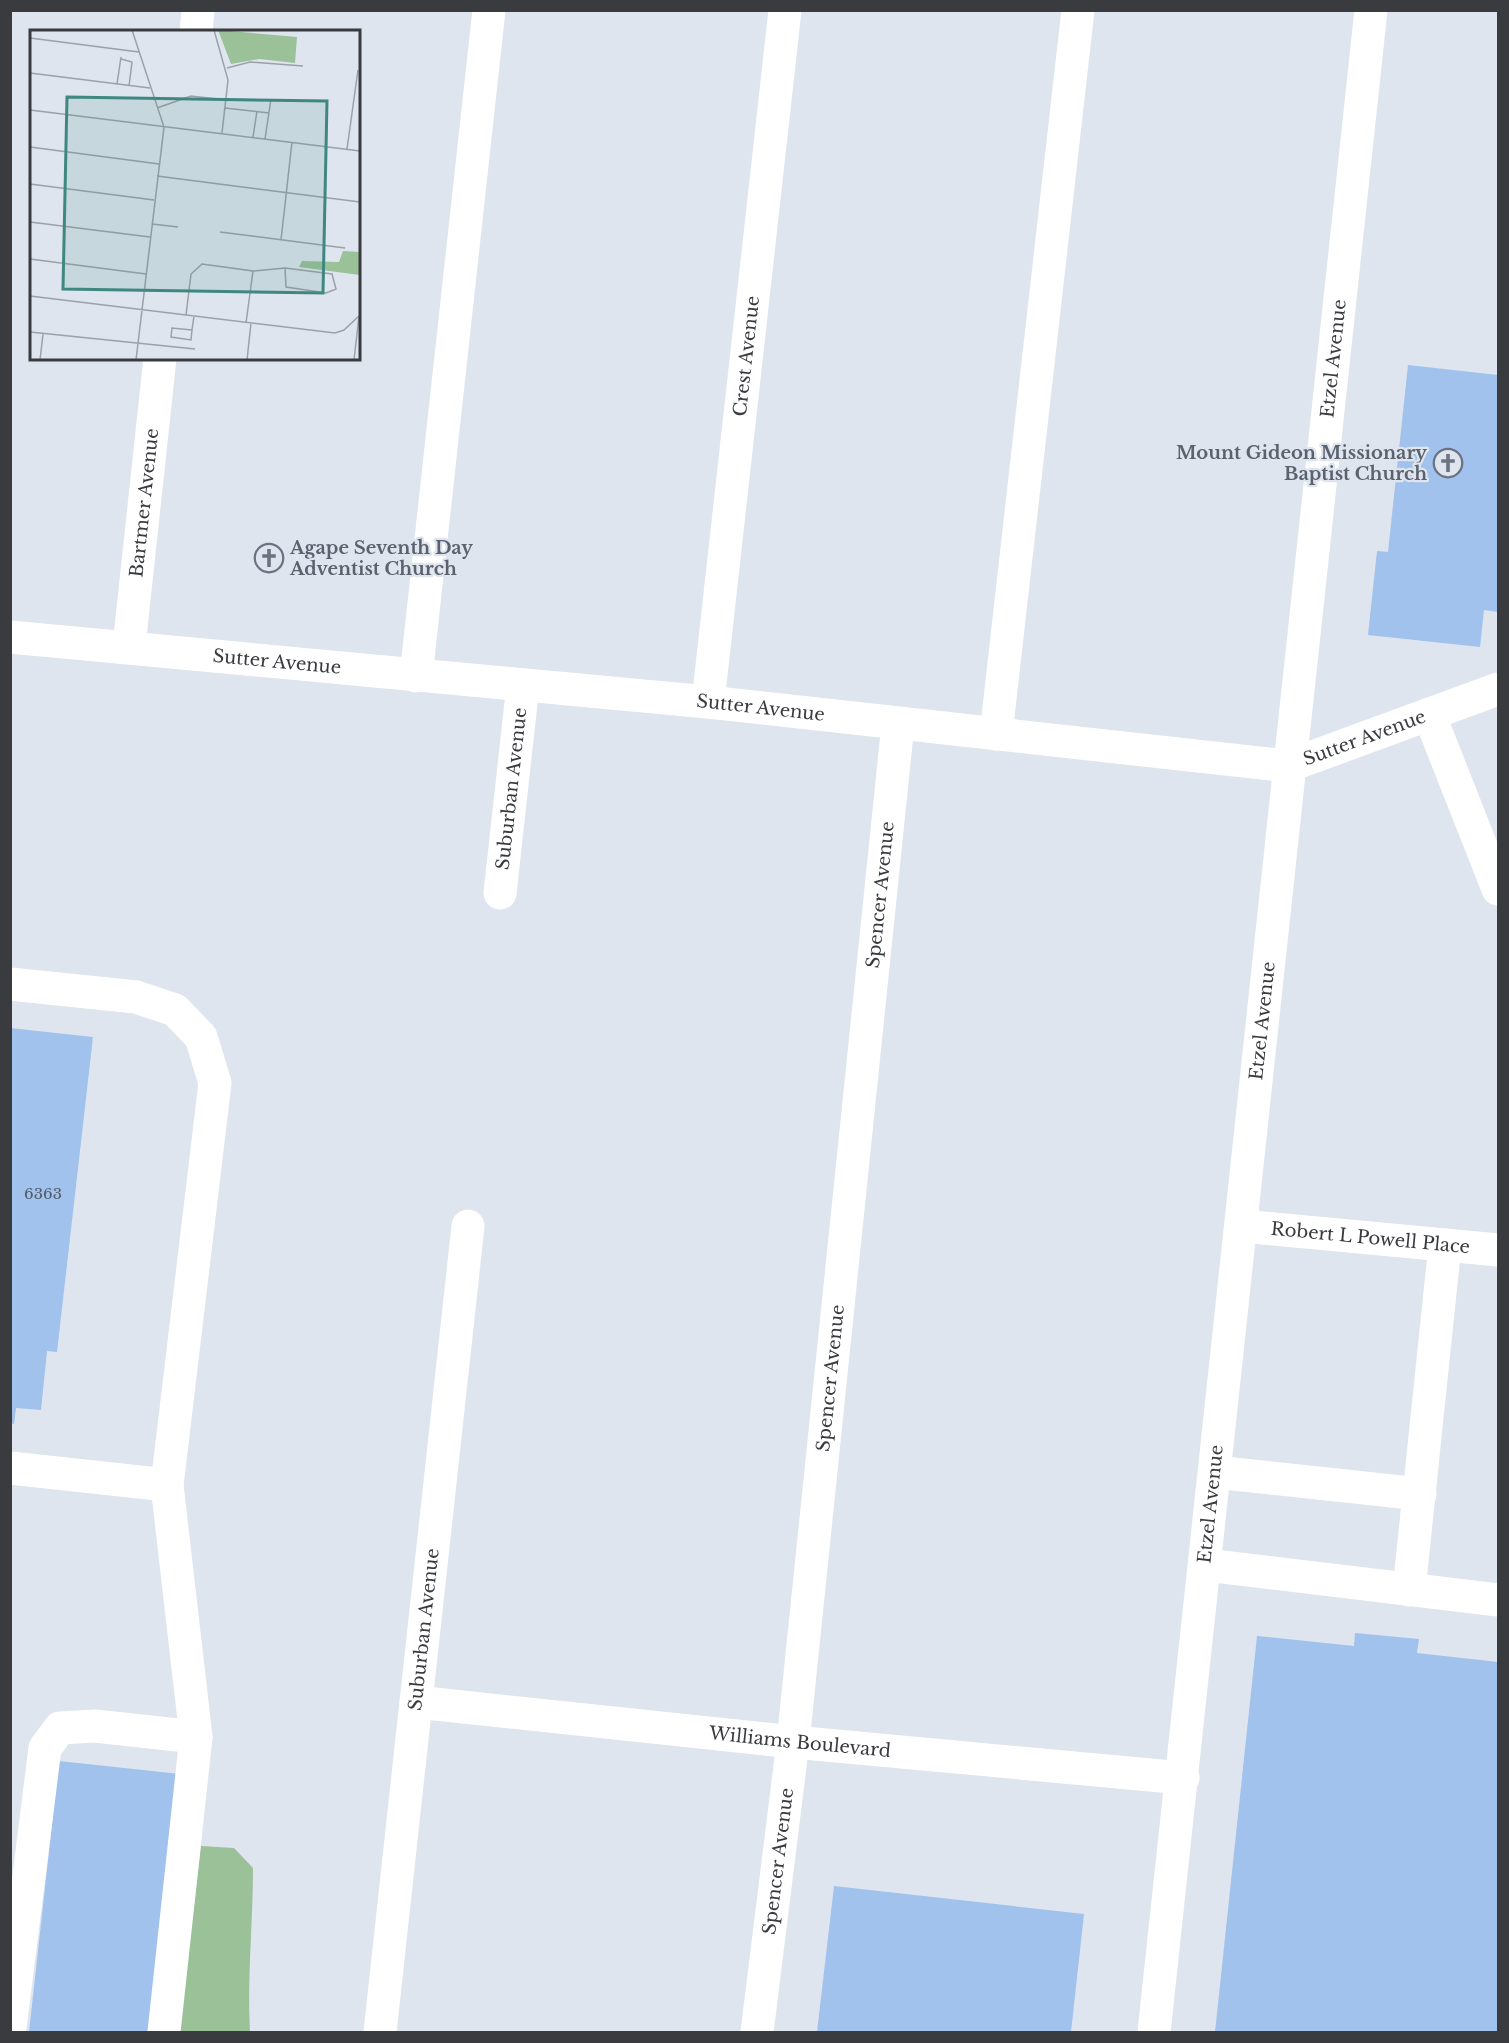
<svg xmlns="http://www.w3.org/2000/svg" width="1509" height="2043" viewBox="0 0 1509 2043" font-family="'Libre Baskerville',serif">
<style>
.green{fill:#9bc198}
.building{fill:#a0c2ed}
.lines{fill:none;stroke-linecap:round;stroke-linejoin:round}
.minor{stroke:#fff;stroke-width:33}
.labels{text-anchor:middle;stroke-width:4.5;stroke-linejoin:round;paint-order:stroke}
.number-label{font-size:15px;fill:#535d6a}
.street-label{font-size:18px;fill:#393b3f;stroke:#dee5ee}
.worship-label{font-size:18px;font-weight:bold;fill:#5b616d;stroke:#dee5ee;text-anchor:end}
.inset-road{fill:none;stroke:#9ca1a8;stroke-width:1.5}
.view{fill:#3f8781;fill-opacity:0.15;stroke:#3f8781;stroke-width:3}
.inset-edge{fill:none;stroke:#393b3f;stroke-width:3}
</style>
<rect width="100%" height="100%" fill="#dee5ee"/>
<path class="green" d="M 201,1846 L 234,1848 L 253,1868 C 253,1923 247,1978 250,2032 L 179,2032 Z"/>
<path class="building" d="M 1408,365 L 1498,375 L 1498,612 L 1484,610 L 1480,647 L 1368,635 L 1377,551 L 1388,552 Z
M 10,1028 L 93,1037 L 57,1352 L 47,1351 L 41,1410 L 16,1408 L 14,1424 L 10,1423 Z
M 1355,1633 L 1419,1639 L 1417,1653 L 1498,1662 L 1498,2032 L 1215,2032 L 1257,1636 L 1354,1646 Z
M 59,1761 L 180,1774 L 152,2032 L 29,2032 Z
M 834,1886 L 1084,1914 L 1071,2032 L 817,2032 Z"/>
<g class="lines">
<g class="minor">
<path d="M 196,32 L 198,10"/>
<path id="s1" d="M 10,637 L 708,702 L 1288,766 L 1498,689"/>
<path id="s2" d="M 129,646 L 160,358"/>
<path d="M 416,676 L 489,10"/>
<path id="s3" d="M 708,702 L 785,10"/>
<path d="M 1429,714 L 1498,889"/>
<path d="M 996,734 L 1078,10"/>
<path id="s4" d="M 500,893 L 523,685"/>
<path d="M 10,984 L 136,997 L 175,1010 L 201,1037 L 215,1083 L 167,1485 L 10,1468"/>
<path id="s5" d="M 1242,1226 L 1498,1250"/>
<path d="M 1215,1472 L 1420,1494"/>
<path d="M 1206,1565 L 1498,1600"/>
<path d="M 1409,1590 L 1445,1245"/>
<path id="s6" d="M 416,1702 L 793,1742 L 1183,1778"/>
<path d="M 10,2028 L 45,1748 L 60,1728 L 95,1726 L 196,1737"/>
<path d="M 164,2032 L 196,1737 L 167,1485"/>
<path id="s7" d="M 380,2032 L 468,1226"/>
<path id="s8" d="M 757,2032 L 793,1742 L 898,724"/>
<path id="s9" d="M 1154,2032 L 1371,10"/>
</g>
</g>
<defs>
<g id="church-ring" transform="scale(1.5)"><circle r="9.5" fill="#dee5ee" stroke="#6b7280" stroke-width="1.5"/><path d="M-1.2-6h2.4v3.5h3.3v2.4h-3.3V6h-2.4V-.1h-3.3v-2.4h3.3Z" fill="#6b7280"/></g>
</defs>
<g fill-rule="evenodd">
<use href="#church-ring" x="1448" y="463"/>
<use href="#church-ring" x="269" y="558"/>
</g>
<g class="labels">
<g class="number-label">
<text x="43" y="1199">6363</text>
</g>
<g class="street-label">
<text dy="6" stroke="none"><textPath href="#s3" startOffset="348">Crest Avenue</textPath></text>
<text dy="6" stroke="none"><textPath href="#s9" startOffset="1683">Etzel Avenue</textPath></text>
<text dy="6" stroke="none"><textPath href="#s2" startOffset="144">Bartmer Avenue</textPath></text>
<text dy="6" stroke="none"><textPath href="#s1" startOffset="268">Sutter Avenue</textPath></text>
<text dy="6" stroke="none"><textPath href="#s1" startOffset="754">Sutter Avenue</textPath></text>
<text dy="6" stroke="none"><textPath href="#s1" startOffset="1366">Sutter Avenue</textPath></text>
<text dy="6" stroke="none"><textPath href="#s4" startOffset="105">Suburban Avenue</textPath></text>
<text dy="6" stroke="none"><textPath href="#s8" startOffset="1144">Spencer Avenue</textPath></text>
<text dy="6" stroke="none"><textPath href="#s9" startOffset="1017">Etzel Avenue</textPath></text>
<text dy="6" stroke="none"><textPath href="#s5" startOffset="129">Robert L Powell Place</textPath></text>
<text dy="6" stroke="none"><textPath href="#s8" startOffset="658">Spencer Avenue</textPath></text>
<text dy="6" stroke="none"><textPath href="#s9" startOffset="531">Etzel Avenue</textPath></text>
<text dy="6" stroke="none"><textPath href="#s7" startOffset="405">Suburban Avenue</textPath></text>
<text dy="6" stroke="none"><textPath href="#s6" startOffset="386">Williams Boulevard</textPath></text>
<text dy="6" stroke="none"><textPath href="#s8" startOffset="172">Spencer Avenue</textPath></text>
</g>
<g class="worship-label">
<text x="1427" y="459">Mount Gideon Missionary<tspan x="1427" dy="21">Baptist Church</tspan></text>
<text x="290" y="554" text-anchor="start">Agape Seventh Day<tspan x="290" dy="21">Adventist Church</tspan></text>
</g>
</g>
<g transform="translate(30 30)">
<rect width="330" height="330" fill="#dee5ee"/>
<path d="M 188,0 L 267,7 L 265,33 L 229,29 L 201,34 ZM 313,221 L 330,222 L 330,245 L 269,237 L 272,231 L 309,232 Z" fill="#9bc198"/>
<path class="inset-road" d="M 102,0 L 134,97 L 106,330M 184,0 L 198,50 L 192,103M 0,8 L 109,22M 91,29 L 102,32 L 99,56M 197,38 L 220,32 L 273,36M 0,43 L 120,58M 87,54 L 91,27M 127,78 L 161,66 L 196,70M 195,78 L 239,83M 0,80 L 330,121M 223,107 L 227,81M 235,109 L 241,69M 0,117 L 129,134M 317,119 L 328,40M 127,146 L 330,172M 0,154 L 124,170M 0,192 L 120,207M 122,194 L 148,197M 190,202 L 315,218M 251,210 L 262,112M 0,229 L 116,244M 223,241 L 255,238 L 302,244 L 306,259 L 296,263 L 256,257 L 255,238M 0,266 L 305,303 L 314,300 L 330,285M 156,285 L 161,244 L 172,234 L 223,241 L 216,293M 162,300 L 142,298 L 141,307 L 161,310 L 162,300 L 164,286M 0,302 L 165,319M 10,330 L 13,304M 217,330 L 221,293M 324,330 L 329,286"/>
<path class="view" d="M 37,67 L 297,71 L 293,263 L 33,259 Z"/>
<rect width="330" height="330" class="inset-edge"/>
</g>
<rect width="1509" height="2043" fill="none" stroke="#393b3f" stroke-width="24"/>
</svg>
